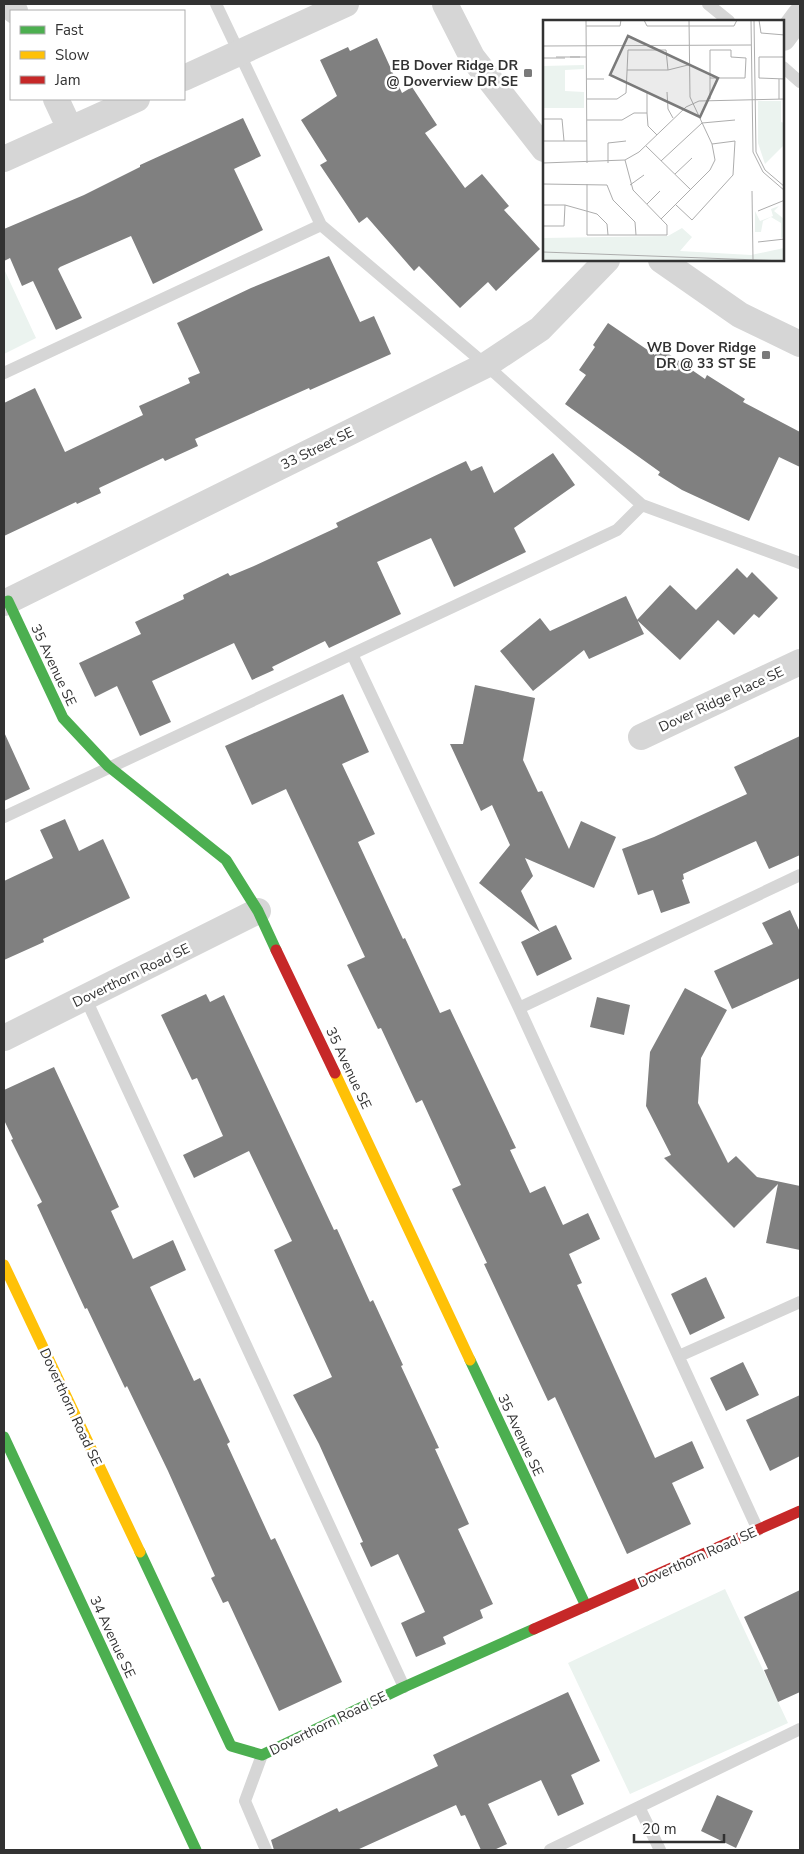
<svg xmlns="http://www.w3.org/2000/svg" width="804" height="1854" viewBox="0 0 804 1854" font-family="'Nunito Sans',sans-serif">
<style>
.green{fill:#ebf3ef}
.building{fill:#808080}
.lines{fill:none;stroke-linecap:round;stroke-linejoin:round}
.lane{stroke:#d6d6d6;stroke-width:12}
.street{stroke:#d6d6d6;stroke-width:26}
.fast{stroke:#4caf50;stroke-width:11}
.slow{stroke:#ffc107;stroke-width:11}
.jam{stroke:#c62828;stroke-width:11}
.poi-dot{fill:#7a7a7a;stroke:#fff;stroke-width:2}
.labels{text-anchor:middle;stroke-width:5;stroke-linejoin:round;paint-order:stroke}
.poi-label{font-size:14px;font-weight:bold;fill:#323232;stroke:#fff;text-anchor:end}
.street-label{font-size:14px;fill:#323232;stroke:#fff}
.inset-road{fill:none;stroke:#adadad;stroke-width:1}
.view{fill:#7a7a7a;fill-opacity:0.15;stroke:#7a7a7a;stroke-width:2.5}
.inset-edge{fill:none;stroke:#323232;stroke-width:2.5}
</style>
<rect width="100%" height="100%" fill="#fff"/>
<path class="green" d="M 4,269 L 36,338 L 4,354 Z
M 725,1589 L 788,1723 L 630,1794 L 568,1663 Z"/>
<path class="building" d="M 377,38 L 402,93 L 412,87 L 437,125 L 425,133 L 465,188 L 482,174 L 509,206 L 504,210 L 540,249 L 496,291 L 488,282 L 460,308 L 419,266 L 414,271 L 367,217 L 359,223 L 320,165 L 327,161 L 301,120 L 337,96 L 320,60 L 348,47 L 350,51 Z
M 243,118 L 261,156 L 234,169 L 263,230 L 153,284 L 131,236 L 60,267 L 58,269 L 82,318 L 56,330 L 33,281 L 22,286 L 10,258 L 4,261 L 4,229 L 84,195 L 140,167 L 140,165 Z
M 329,256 L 360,322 L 374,316 L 391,354 L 310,390 L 309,388 L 195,439 L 198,446 L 165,461 L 163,458 L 99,488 L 101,493 L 77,504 L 76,502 L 4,536 L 4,403 L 35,388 L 65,452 L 143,415 L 139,406 L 190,383 L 188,378 L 200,373 L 177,323 L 251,288 Z
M 608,323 L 655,355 L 660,348 L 705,379 L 707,375 L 745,399 L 743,402 L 800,432 L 800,467 L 779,457 L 749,521 L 682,490 L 658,475 L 660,472 L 565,404 L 586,375 L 579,370 L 595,347 L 593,345 Z
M 553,453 L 575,485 L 514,528 L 526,552 L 454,587 L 431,538 L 377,562 L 401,614 L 329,648 L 325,641 L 272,667 L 274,670 L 252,680 L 234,643 L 152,681 L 171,722 L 140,736 L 117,686 L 95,697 L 79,663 L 141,634 L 135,622 L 184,599 L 183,595 L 228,573 L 230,576 L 254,566 L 338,527 L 336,523 L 466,461 L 471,471 L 482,466 L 494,493 Z
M 737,568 L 747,578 L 752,572 L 778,598 L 759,618 L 754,614 L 734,635 L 718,620 L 680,660 L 637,620 L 670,585 L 696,610 Z
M 626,596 L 644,634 L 589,659 L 584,650 L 533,691 L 500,651 L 540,618 L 550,631 Z
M 475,685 L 535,698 L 523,760 L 538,792 L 542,791 L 569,849 L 581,821 L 616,837 L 594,888 L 525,858 L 533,876 L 521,891 L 540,932 L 479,883 L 510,845 L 492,805 L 481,811 L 450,744 L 463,744 Z
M 343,694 L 369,752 L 342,764 L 375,834 L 358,842 L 403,939 L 405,938 L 440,1013 L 450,1009 L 516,1148 L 510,1150 L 530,1193 L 545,1186 L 563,1225 L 588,1213 L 600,1239 L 569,1254 L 582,1283 L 577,1285 L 655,1458 L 692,1441 L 704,1468 L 672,1483 L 691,1524 L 627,1554 L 555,1397 L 548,1401 L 484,1264 L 487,1263 L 452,1189 L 461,1185 L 422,1100 L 416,1103 L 381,1028 L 378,1029 L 347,965 L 365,957 L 286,789 L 252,805 L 225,746 Z
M 4,732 L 30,789 L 4,801 Z
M 800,736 L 800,855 L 769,869 L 756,841 L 683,874 L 684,879 L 682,880 L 690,903 L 661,913 L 653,890 L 638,895 L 622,849 L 654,837 L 747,794 L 734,767 Z
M 65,819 L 79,851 L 103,839 L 130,898 L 43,939 L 44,942 L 4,960 L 4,881 L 53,858 L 40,830 Z
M 790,910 L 800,932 L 800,978 L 732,1009 L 714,971 L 773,944 L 762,923 Z
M 556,925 L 572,959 L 537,976 L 521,942 Z
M 685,988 L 727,1010 L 701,1058 L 698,1103 L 728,1163 L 736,1156 L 757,1177 L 800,1186 L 800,1250 L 766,1243 L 778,1184 L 734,1228 L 664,1158 L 671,1155 L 646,1106 L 650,1052 Z
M 206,994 L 210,1002 L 224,995 L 334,1230 L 337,1229 L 370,1302 L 373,1300 L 403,1365 L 401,1366 L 439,1448 L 435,1449 L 469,1524 L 458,1529 L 493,1604 L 480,1610 L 483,1618 L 443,1637 L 446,1644 L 416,1657 L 401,1623 L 425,1612 L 398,1554 L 371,1567 L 360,1543 L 363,1542 L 319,1444 L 293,1395 L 332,1377 L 274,1250 L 292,1241 L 249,1151 L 194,1178 L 183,1155 L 223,1136 L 197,1078 L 192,1080 L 161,1015 Z
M 597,997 L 630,1005 L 624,1035 L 590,1027 Z
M 54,1067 L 119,1207 L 111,1211 L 133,1259 L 173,1240 L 186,1270 L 150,1287 L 194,1381 L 200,1378 L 230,1442 L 227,1444 L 271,1540 L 275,1538 L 342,1682 L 279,1711 L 228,1601 L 223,1603 L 211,1578 L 215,1576 L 168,1471 L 127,1386 L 125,1388 L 87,1308 L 85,1309 L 37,1205 L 42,1202 L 11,1140 L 13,1139 L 4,1120 L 4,1090 Z
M 706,1277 L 725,1318 L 690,1335 L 671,1294 Z
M 743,1362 L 759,1395 L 726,1411 L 710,1378 Z
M 800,1395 L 800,1456 L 770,1471 L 746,1420 Z
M 800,1590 L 800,1692 L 778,1702 L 764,1670 L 768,1669 L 744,1617 Z
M 568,1692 L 600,1761 L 571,1775 L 584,1804 L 558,1816 L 541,1780 L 488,1804 L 507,1844 L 494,1850 L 481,1850 L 465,1815 L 461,1816 L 456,1805 L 357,1850 L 274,1850 L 271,1840 L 337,1808 L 339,1812 L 438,1766 L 433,1755 Z
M 717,1795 L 753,1811 L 736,1848 L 701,1831 Z"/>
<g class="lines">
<path class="lane" d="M 216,4 L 321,225 L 486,365 L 642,505 L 800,563
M 708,4 L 729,21
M 783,67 L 800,82
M 4,373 L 321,225
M 352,654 L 519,1008 L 758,1530
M 4,817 L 617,530 L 642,505
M 85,997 L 404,1687
M 519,1008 L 800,875
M 679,1356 L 800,1302
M 262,1755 L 245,1801 L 266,1850
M 639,1807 L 660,1850
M 550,1850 L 800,1729"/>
<path class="street" d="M 11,4 L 15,11
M 445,4 L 472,57 L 544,149
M 783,38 L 800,15
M 184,78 L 346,4
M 56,99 L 70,129
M 4,159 L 137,99
M 661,260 L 740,315 L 800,344
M 4,603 L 486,365 L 540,329 L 607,260
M 641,737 L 800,662
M 4,1038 L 258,911"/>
<path class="fast" d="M 8,601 L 63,718 L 108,766 L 226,860 L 258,911 L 276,950
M 470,1360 L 586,1606
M 4,1437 L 196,1850
M 140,1552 L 231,1746 L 262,1755 L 404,1687 L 534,1629"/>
<path class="slow" d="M 335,1073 L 470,1360
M 4,1265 L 140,1552"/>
<path class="jam" d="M 276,950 L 335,1073
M 534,1629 L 800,1511"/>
</g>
<g class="poi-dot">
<rect x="523" y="68" width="10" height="10" rx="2.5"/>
<rect x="761" y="350" width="10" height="10" rx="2.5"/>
</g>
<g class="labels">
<g class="poi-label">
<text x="518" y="70">EB Dover Ridge DR<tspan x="518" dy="16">@ Doverview DR SE</tspan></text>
<text x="756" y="352">WB Dover Ridge<tspan x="756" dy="16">DR @ 33 ST SE</tspan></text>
</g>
<g class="street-label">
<text transform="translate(317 448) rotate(-26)" y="5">33 Street SE</text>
<text transform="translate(54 665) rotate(65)" y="5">35 Avenue SE</text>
<text transform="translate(721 699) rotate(-25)" y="5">Dover Ridge Place SE</text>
<text transform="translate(131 975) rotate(-26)" y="5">Doverthorn Road SE</text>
<text transform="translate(349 1068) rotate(65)" y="5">35 Avenue SE</text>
<text transform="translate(71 1407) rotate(65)" y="5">Doverthorn Road SE</text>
<text transform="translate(521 1435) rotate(65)" y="5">35 Avenue SE</text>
<text transform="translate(697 1557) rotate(-24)" y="5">Doverthorn Road SE</text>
<text transform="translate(113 1637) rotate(65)" y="5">34 Avenue SE</text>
<text transform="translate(328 1723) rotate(-26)" y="5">Doverthorn Road SE</text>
</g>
</g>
<g transform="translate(543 20)">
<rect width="241" height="241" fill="#fff"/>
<path d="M 41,45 L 41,49 L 22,50 L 22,71 L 41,72 L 41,88 L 0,88 L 0,46 ZM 215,81 L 238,81 L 238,102 L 241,103 L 241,125 L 222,144 L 215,123 ZM 236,186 L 231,191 L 241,199 L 241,217 L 238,218 L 238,203 L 228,197 L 220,201 L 218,212 L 212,212 L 212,191 L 217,201 L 230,196 L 228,189 ZM 139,208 L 149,217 L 137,231 L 208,235 L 241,228 L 241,241 L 0,241 L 0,218 L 125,216 Z" fill="#ebf3ef"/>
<path class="inset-road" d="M 43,0 L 44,143M 101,0 L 104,6 L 191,6 L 194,0M 208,0 L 210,132 L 220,152 L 242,171M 211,0 L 213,132 L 222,150 L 242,167M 216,0 L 218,13 L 242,15M 43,6 L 77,6 L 78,0M 0,26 L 208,25M 13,37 L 37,37M 27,37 L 43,37M 242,37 L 216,37 L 216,58 L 242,59M 0,38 L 22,38M 84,50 L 125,50 L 145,45M 44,59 L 61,59M 236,59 L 236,79M 124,72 L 125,89 L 130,98M 44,79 L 74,79 L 83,73 L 85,30 L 123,30 L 125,50M 167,79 L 167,30 L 188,30 L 188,37 L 203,38 L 202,58 L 167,58M 104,93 L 104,73M 0,99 L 19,99 L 21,121M 44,100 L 79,100 L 91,93 L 104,93 L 105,106 L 114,115M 0,121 L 44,121M 103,126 L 148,170M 118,141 L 159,103 L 192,100M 0,143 L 82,140 L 96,132 L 143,87 L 156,81 L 242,79M 65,143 L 65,123 L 83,121M 132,154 L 149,138M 0,164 L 64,165 L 70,180 L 92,202 L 93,215M 44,164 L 44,215 L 124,215 L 124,205 L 90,170 L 82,140M 87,165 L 101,155M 209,171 L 210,240M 104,184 L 117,171M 0,185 L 22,185 L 54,194 L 64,204 L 65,215M 133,185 L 149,200 L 190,155 L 192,121 L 169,124M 215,191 L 242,180M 118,199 L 167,150 L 172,140 L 169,124 L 147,77 L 146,0M 0,206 L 21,206 L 22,185M 215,222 L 242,219M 0,232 L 242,241"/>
<path class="view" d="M 85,16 L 175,58 L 157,97 L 67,55 Z"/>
<rect width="241" height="241" class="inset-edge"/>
</g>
<rect width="804" height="1854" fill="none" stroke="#323232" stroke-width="10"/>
<rect x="10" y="10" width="175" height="90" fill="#ffffff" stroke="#adadad"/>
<rect x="20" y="26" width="25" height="8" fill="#4caf50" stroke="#adadad"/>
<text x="55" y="35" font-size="15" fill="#323232">Fast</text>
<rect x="20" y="51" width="25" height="8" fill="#ffc107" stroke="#adadad"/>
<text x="55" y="60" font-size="15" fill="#323232">Slow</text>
<rect x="20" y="76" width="25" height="8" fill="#c62828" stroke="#adadad"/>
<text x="55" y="85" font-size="15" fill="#323232">Jam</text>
<path d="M634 1834v8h90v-8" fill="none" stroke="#323232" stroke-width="2.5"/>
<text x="642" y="1834" font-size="15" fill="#323232" stroke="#ffffff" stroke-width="4" paint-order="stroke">20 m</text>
</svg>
